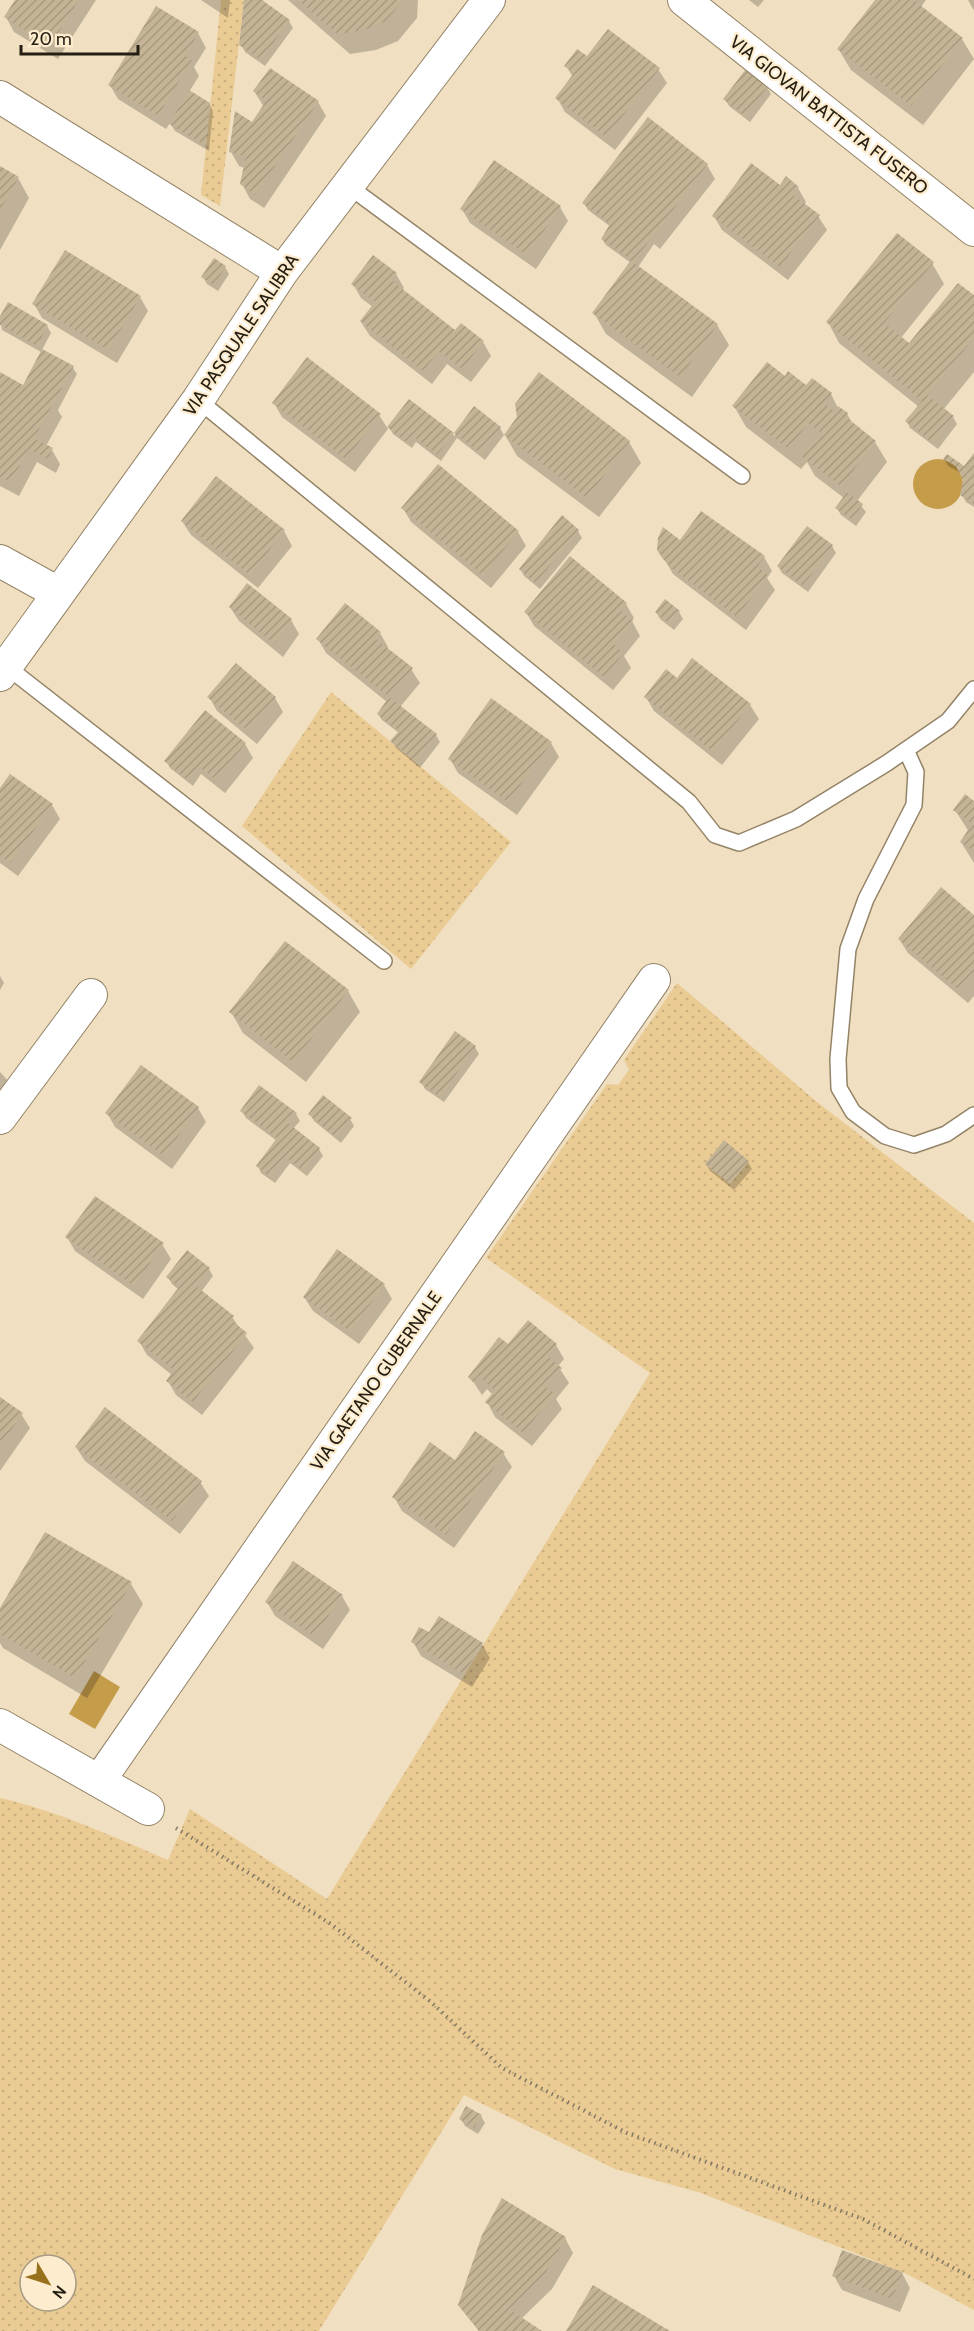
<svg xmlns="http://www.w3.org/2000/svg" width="974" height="2331" viewBox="0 0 974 2331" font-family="Cabin,sans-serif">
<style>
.grass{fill:url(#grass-dots);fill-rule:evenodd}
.water{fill:#c59c4a}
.shadow{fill:#0003}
.building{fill:url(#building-hatch)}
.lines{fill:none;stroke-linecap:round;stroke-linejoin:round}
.lane-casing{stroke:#938367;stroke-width:18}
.street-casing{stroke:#938367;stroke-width:34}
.path{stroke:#837864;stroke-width:4;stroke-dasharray:1.5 4.5;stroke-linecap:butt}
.lane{stroke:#fff;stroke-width:15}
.street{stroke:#fff;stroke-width:32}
.labels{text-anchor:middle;stroke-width:4.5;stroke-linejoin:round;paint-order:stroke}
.street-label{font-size:18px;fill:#241e13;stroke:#fdeccd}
</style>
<defs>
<pattern id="grass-dots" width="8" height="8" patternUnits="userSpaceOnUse" patternTransform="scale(1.5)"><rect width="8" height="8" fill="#eacb93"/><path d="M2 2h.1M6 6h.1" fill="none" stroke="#c9ae7e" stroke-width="1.8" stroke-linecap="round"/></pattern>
<pattern id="building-hatch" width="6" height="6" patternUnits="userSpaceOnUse" patternTransform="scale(1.5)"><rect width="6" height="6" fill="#c4b496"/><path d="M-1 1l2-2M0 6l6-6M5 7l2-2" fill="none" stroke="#a89a80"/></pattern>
</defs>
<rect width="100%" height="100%" fill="#f0dfc0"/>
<path class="grass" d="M 221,0 L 244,0 L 220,206 L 201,195 Z
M 331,692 L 511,842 L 411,969 L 242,826 Z
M 677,983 L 817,1102 L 974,1223 L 974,2310 L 903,2272 L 701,2193 L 615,2169 L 464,2095 L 319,2331 L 0,2331 L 0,1798 C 58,1811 114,1837 168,1860 L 190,1809 L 327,1899 L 650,1373 L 486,1258 L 607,1084 L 618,1085 L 629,1070 L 624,1060 ZM 30,2265 L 66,2265 L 66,2301 L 30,2301 Z"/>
<path class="water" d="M913 484a25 25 0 1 1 50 0a25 25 0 1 1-50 0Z
M 94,1671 L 120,1687 L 95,1729 L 69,1714 Z"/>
<path class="shadow" d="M 17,0 L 96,0 L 58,59 L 14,32 L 6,17 Z
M 201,0 L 230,0 L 228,18 Z
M 246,0 L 263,0 L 264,3 L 289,21 L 293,28 L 265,66 L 245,52 L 241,44 Z
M 288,0 L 418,0 L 417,18 L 398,41 L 376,50 L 350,54 Z
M 749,0 L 764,0 L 758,7 Z
M 876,0 L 926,0 L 921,7 L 962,39 L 974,59 L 923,125 L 851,70 L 839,50 Z
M 968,0 L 974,0 L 974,10 L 973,9 Z
M 198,33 L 206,48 L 194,67 L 199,76 L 189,92 L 209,104 L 213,111 L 209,151 L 175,131 L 170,123 L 166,129 L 118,99 L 110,85 Z
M 587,58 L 658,69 L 667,83 L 615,150 L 565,112 L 557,98 L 573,77 L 566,66 Z
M 747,71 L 767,87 L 771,94 L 750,122 L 729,106 L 725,99 Z
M 254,91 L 318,102 L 326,116 L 264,208 L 250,199 L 242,184 L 245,168 L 239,166 L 231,152 L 264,107 Z
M 494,162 L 560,207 L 568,221 L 536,269 L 470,223 L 462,209 Z
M 707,165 L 715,179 L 660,249 L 654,244 L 638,267 L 717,325 L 729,345 L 692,397 L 606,334 L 594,313 L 631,263 L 606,245 L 602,239 L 611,227 L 588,210 L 584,203 Z
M 0,168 L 18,178 L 29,198 L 0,250 Z
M 780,187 L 798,188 L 806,202 L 804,205 L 818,216 L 827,230 L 788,280 L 722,230 L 714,216 Z
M 932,263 L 944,284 L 901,338 L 909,345 L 974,297 L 974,372 L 943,410 L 953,417 L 957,424 L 938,449 L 910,428 L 907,422 L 919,407 L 839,343 L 828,322 Z
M 225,267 L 229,274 L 218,291 L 207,284 L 203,277 Z
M 396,274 L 404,288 L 402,290 L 456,332 L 483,342 L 491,356 L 471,382 L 447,364 L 432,384 L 370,336 L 361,322 L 373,307 L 361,298 L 353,284 Z
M 140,297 L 148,311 L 117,363 L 42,318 L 34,304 Z
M 0,319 L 47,326 L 51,333 L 42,350 L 73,368 L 77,374 L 58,410 L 62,417 L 46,446 L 52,450 L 60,464 L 56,473 L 37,462 L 19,496 L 0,486 L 0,374 L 23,386 L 41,352 L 2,330 Z
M 786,378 L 806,388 L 831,394 L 838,408 L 847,414 L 853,424 L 875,442 L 887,462 L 857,501 L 866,512 L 856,526 L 841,515 L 837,508 L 844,498 L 815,476 L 807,462 L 801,469 L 746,427 L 734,406 Z
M 409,401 L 455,436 L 455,434 L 500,428 L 504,435 L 485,460 L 457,438 L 441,461 L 416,442 L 412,448 L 393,434 L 389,427 Z
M 274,403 L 379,415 L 388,429 L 355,472 L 282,417 Z
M 519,418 L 629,442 L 641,463 L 599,517 L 517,456 L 505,435 Z
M 974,456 L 974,507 L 966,502 L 962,495 L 964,480 L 961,473 L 948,466 L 944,459 L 965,468 Z
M 216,478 L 284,531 L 292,546 L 258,588 L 191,535 L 182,521 Z
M 403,508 L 518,532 L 526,546 L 491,588 L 411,522 Z
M 578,531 L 582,538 L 540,589 L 524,576 L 520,569 Z
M 681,542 L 764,557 L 772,571 L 767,578 L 775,590 L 746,630 L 673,574 L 659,550 Z
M 832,546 L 836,553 L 808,592 L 782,573 L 778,566 Z
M 247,585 L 291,620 L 299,634 L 283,657 L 239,621 L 230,607 Z
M 626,604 L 634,618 L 632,621 L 640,636 L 624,656 L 631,668 L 613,690 L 534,626 L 526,612 Z
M 656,612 L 679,612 L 683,619 L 674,630 L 660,619 Z
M 380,633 L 388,647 L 387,649 L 411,669 L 420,683 L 400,707 L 436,735 L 440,742 L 420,768 L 396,748 L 392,741 L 399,733 L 382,720 L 378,714 L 387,702 L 326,653 L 318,639 Z
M 693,660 L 750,705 L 759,719 L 722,765 L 654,711 L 646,697 L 677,680 Z
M 236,665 L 275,698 L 283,712 L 257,744 L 217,711 L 209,697 Z
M 551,743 L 559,757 L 517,815 L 458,773 L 450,759 Z
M 245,744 L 253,758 L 225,793 L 201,774 L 193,786 L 170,768 L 166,761 Z
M 0,790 L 52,805 L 60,819 L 18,876 L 0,863 Z
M 974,803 L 974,863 L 961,842 L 969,832 L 955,810 Z
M 974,917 L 974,996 L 968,1003 L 908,953 L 899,939 Z
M 0,976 L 4,983 L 0,990 Z
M 348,991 L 360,1012 L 306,1082 L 243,1033 L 231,1012 Z
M 475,1047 L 479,1054 L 444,1102 L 425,1089 L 421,1082 Z
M 0,1072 L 10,1083 L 0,1097 Z
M 198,1108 L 206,1122 L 172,1169 L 115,1127 L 107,1113 Z
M 242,1111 L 296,1114 L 300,1121 L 293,1129 L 319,1149 L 323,1156 L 307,1176 L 290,1163 L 275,1183 L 261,1173 L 258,1166 L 277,1141 L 246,1118 Z
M 310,1114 L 350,1119 L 354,1126 L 341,1143 L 314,1121 Z
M 748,1162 L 752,1169 L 734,1190 L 710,1171 L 706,1164 Z
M 67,1237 L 162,1244 L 171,1259 L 143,1299 L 75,1251 Z
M 209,1269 L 213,1276 L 201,1292 L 232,1317 L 254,1348 L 202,1415 L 176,1395 L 168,1381 L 172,1375 L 147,1355 L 139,1341 L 179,1290 L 172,1284 L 168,1277 Z
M 384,1285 L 392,1299 L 359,1344 L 313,1311 L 304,1297 Z
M 556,1345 L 564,1359 L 558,1366 L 569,1383 L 556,1399 L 562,1409 L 532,1446 L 495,1417 L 487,1402 L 493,1395 L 487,1389 L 482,1395 L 470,1377 L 508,1346 Z
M 0,1399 L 21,1414 L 30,1428 L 0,1471 Z
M 76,1447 L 200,1482 L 209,1496 L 180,1534 L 85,1461 Z
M 503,1453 L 512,1467 L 454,1548 L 402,1511 L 394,1497 L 455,1463 Z
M 131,1584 L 143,1604 L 87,1698 L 3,1648 L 0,1643 L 0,1611 Z
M 342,1596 L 350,1610 L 323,1649 L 275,1616 L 267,1602 Z
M 429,1634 L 482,1644 L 490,1658 L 472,1687 L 421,1656 L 413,1642 Z
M 481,2116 L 485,2123 L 478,2134 L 465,2126 L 461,2119 Z
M 503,2200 L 565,2238 L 573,2253 L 552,2289 L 521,2319 L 539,2331 L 479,2331 L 459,2305 Z
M 902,2273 L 910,2288 L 900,2312 L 842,2290 L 834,2276 Z"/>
<path class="building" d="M 15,0 L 79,0 L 50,46 L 4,17 Z
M 244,0 L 262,0 L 290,20 L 261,60 L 239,45 Z
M 298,0 L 403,0 L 386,21 L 364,30 L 337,34 Z
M 875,0 L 917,0 L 916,2 L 963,38 L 911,106 L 837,49 Z
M 156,6 L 199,32 L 185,56 L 192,60 L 158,116 L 108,85 Z
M 608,29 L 660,68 L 606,137 L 555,98 L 574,73 L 564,66 L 577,49 L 587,56 Z
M 270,68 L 319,101 L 255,195 L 240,184 L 246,156 L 229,152 L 235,111 L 252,122 L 266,101 L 253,91 Z
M 746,69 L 768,86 L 745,116 L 723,99 Z
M 189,90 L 210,103 L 206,146 L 169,124 Z
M 648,117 L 708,164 L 633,262 L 718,324 L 680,377 L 592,313 L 631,260 L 601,239 L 610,224 L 582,203 Z
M 494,160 L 561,206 L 527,255 L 460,209 Z
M 751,163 L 780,185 L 786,176 L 799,187 L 793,195 L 820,215 L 780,267 L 712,216 Z
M 0,166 L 19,177 L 0,210 Z
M 897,233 L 934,262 L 884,323 L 909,343 L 958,283 L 974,295 L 974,338 L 927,395 L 954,416 L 933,443 L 905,421 L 922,401 L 826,322 Z
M 65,250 L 141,296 L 108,350 L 32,304 Z
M 373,255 L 397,273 L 391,280 L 455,330 L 461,323 L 484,341 L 462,369 L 439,351 L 423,371 L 360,321 L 375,302 L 351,284 Z
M 214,258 L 226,266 L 214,285 L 201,277 Z
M 8,302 L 48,325 L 37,346 L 0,325 L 0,316 Z
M 42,349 L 74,366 L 34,438 L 53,448 L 48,459 L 29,449 L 11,482 L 0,477 L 0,372 L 23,385 Z
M 307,357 L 381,414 L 346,459 L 272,403 Z
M 767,362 L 785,376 L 788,371 L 806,385 L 812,378 L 832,393 L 824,403 L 834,411 L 838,406 L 848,413 L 846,417 L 876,441 L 841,486 L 801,456 L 820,432 L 808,423 L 789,449 L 732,406 Z
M 539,372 L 630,441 L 587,498 L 504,435 L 517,417 L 515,404 Z
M 409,399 L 454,433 L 437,455 L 412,436 L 407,442 L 387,427 Z
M 474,406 L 501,427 L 481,454 L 454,433 Z
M 974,453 L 974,504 L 960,495 L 963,480 L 956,466 L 943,459 L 947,454 L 964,466 Z
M 438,464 L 519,531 L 483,575 L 401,508 Z
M 216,476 L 285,530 L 250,575 L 181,521 Z
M 847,492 L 863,504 L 852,520 L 835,508 Z
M 701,511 L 765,556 L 757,567 L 768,575 L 737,617 L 673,569 L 663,559 L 657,550 L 658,538 L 663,527 L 680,540 Z
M 562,515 L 579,530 L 536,583 L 519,569 Z
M 807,526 L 833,545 L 803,586 L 777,566 Z
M 570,556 L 627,603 L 621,611 L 633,621 L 614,645 L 624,653 L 604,677 L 524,612 Z
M 247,583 L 292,619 L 274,644 L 229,607 Z
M 665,599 L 680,611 L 670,624 L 655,612 Z
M 345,603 L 381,632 L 376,639 L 413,668 L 389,697 L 316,639 Z
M 692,658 L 751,704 L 713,752 L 644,697 L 666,669 L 677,678 Z
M 236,663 L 276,697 L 248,731 L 207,697 Z
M 389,697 L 437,734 L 416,762 L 390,741 L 399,731 L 377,714 Z
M 491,698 L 552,742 L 508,802 L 448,759 Z
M 205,710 L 246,743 L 216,780 L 199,766 L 188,780 L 164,761 Z
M 10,774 L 53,804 L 10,863 L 0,856 L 0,788 Z
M 965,794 L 974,801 L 974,851 L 960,842 L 972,824 L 953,810 Z
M 941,887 L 974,915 L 974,973 L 959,990 L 898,939 Z
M 285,941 L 349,990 L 293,1062 L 229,1012 Z
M 455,1031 L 476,1046 L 440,1097 L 419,1082 Z
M 141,1065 L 199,1107 L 164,1156 L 105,1113 Z
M 259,1085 L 297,1113 L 288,1123 L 320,1148 L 303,1170 L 285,1157 L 270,1177 L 256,1166 L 277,1138 L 240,1111 Z
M 323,1095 L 352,1118 L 336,1137 L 308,1114 Z
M 724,1140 L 749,1161 L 730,1184 L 705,1164 Z
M 95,1196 L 164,1243 L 134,1286 L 65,1237 Z
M 337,1249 L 385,1284 L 350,1331 L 303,1297 Z
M 187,1250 L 210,1268 L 196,1286 L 234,1316 L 231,1320 L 247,1333 L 193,1402 L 166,1381 L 174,1370 L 137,1341 L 179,1287 L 166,1277 Z
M 528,1320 L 557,1344 L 548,1356 L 562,1368 L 546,1387 L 555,1394 L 523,1433 L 485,1402 L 495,1390 L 478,1376 L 473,1382 L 468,1377 L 499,1337 L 508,1344 Z
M 0,1397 L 23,1413 L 0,1446 Z
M 105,1407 L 202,1481 L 172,1521 L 75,1447 Z
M 475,1431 L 505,1452 L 446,1535 L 392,1497 L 430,1442 L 455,1460 Z
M 45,1532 L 132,1582 L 75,1678 L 0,1634 L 0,1608 Z
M 293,1561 L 343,1595 L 314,1636 L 265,1602 Z
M 439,1616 L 483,1643 L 464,1674 L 411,1642 L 419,1627 L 429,1632 Z
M 466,2106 L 482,2115 L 474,2128 L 459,2119 Z
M 502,2198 L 566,2237 L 545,2274 L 509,2309 L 542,2331 L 479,2331 L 458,2305 L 482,2235 Z
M 842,2250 L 903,2272 L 892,2299 L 832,2276 Z
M 593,2285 L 670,2331 L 566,2331 Z"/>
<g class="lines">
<g class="lane-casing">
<path id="lane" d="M 347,185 L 742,476
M 198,400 L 689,802 L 715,835 L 739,843 L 796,819 L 887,763 L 948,721 L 974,689
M 6,666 L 384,961
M 906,750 L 916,772 L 914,805 L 866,899 L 848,949 L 838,1059 L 839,1088 L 853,1112 L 885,1136 L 914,1145 L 946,1134 L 974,1115"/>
</g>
<g class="street-casing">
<path id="street" d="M 684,0 L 974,230
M 0,97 L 282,272
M 0,561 L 58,593
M 0,675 L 198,400 L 282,272 L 489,0
M 0,1118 L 91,995
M 0,1725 L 148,1809
M 99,1781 L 654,980"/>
</g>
<path class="path" d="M 176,1828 L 331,1924 L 431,2002 L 502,2068 L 627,2133 L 863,2219 L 974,2279"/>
<use href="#lane" class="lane"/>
<use href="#street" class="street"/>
</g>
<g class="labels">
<g class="street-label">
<text transform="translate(829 115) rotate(38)" y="6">VIA GIOVAN BATTISTA FUSERO</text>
<text transform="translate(241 335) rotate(-56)" y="6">VIA PASQUALE SALIBRA</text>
<text transform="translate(376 1381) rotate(-55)" y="6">VIA GAETANO GUBERNALE</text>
</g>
</g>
<g transform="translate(48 2283) rotate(129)"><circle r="28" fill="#fdeccd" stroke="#a69a83" stroke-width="1.5"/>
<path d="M0-4.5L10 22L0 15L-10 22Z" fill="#98711c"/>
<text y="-9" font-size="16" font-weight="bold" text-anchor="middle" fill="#241e13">N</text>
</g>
<path d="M21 45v9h117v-9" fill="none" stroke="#241e13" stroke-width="3"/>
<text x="30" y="45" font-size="18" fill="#241e13" stroke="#fdeccd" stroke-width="4.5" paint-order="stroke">20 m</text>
</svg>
